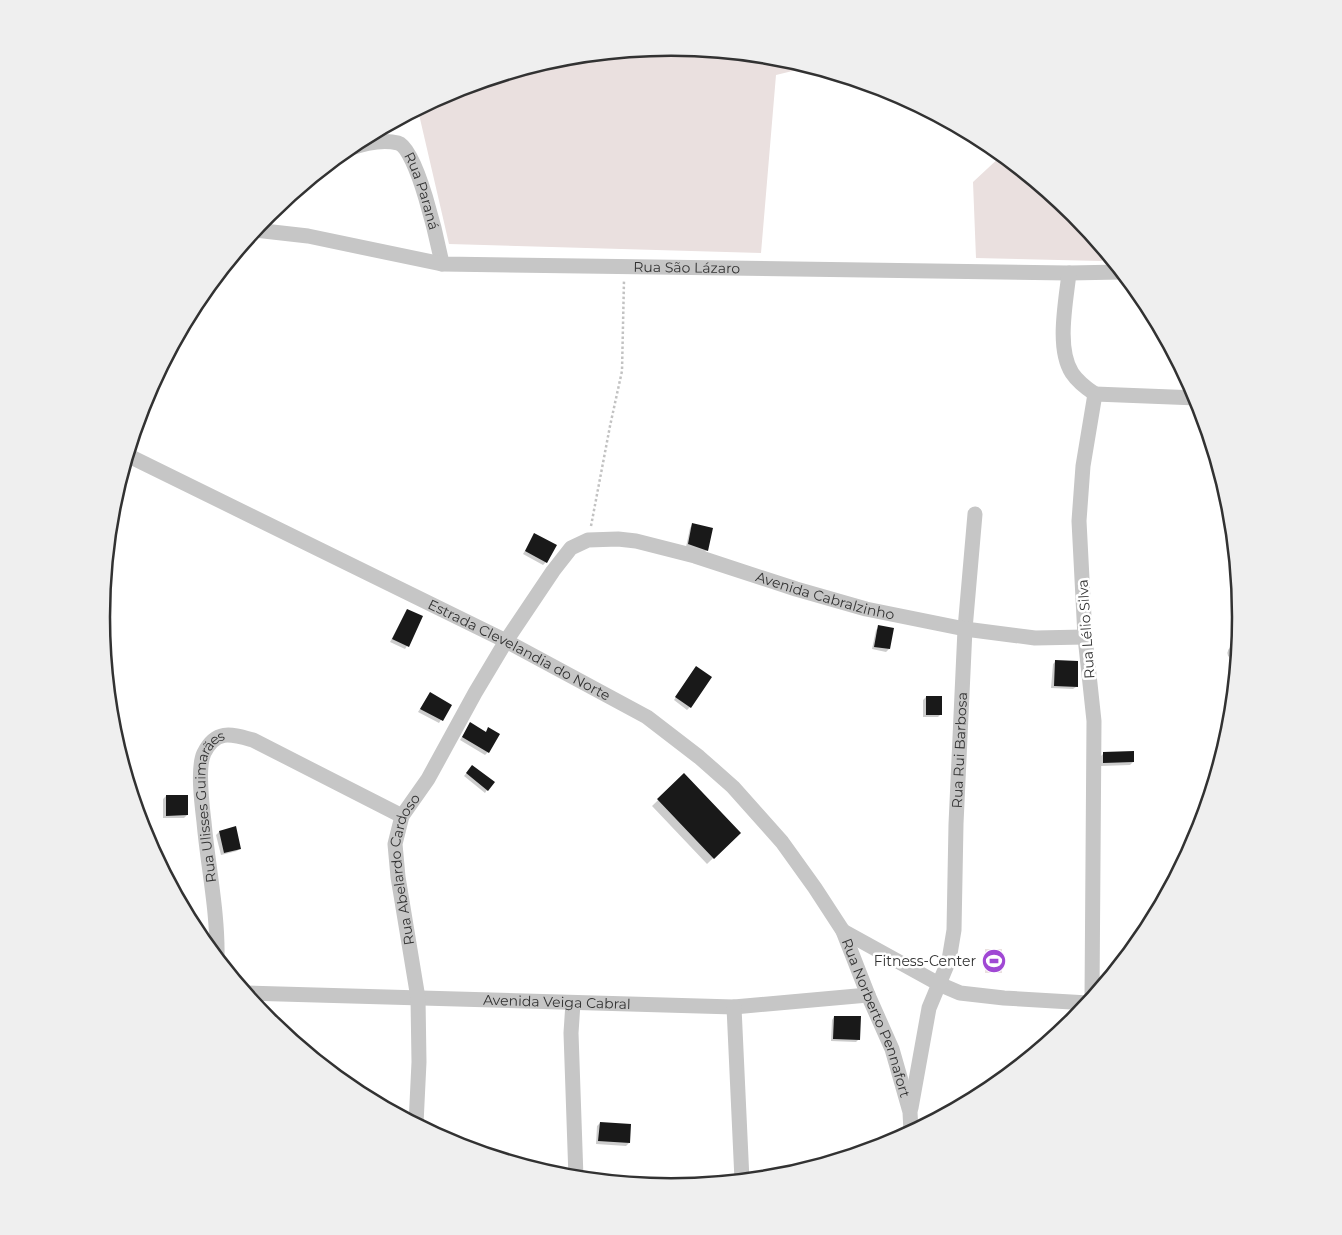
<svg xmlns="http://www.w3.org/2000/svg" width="1342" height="1235" viewBox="0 0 1342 1235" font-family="Montserrat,sans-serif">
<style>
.green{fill:#eae0df}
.shadow{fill:#0003}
.building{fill:#191919}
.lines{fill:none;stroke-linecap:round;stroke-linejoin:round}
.path{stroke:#c2c2c2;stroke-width:2.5;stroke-dasharray:2.5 2.5;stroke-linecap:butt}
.minor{stroke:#c6c6c6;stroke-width:15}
.labels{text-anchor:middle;stroke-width:5;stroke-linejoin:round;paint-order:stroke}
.street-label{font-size:14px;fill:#323232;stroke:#fff}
.poi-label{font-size:14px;fill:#323232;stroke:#fff;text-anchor:end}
.rim{fill:none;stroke:#323232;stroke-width:2.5}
</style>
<rect width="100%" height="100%" fill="#fff"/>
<path class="green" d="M 671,48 L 782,59 L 809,67 L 776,75 L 761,253 L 449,244 L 418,110 L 453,91 L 560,58 Z
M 1002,155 L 1074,215 L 1109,257 L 1101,261 L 976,258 L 973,182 Z
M 985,949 L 1002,949 L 1002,973 L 985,973 Z"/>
<path class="shadow" d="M 692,525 L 707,550 L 704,553 L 686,547 L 690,528 Z
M 534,535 L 546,562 L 543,565 L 523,554 Z
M 407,610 L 407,646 L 405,649 L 390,642 Z
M 879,627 L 889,649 L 886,652 L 872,649 L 876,630 Z
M 1056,661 L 1076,687 L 1073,689 L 1051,688 L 1053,664 Z
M 693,671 L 690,707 L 687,710 L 674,700 Z
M 430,693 L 450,705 L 439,723 L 418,712 Z
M 926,697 L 941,714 L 938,717 L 923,717 L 923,700 Z
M 470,724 L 485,733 L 488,729 L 488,752 L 485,755 L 460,740 Z
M 1104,753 L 1133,762 L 1130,765 L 1101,766 L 1101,756 Z
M 470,769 L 487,790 L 485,793 L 464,776 Z
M 684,775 L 739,833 L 707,864 L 652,806 Z
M 166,796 L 187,815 L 184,818 L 163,818 L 163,799 Z
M 219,832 L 240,848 L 237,851 L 221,855 L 216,835 Z
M 834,1017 L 859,1039 L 856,1042 L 831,1041 L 832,1020 Z
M 600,1123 L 629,1143 L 626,1146 L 596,1144 L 597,1126 Z"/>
<path class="building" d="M 692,523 L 713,528 L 708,551 L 688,544 Z
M 534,533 L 557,545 L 547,563 L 525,551 Z
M 407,609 L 423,616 L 409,647 L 392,639 Z
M 878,625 L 894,628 L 890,649 L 874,647 Z
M 1055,660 L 1078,661 L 1078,687 L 1054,686 Z
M 696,666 L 712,677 L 691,708 L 675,697 Z
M 430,692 L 452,705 L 443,721 L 420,709 Z
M 926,696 L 942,696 L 942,715 L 926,715 Z
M 470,722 L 486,732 L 488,727 L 500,734 L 489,753 L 462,737 Z
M 1134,751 L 1134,762 L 1103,763 L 1103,752 Z
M 472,765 L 495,782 L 488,791 L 466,773 Z
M 684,773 L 741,833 L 714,859 L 657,799 Z
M 166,795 L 188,795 L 188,815 L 166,816 Z
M 236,826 L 241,849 L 224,853 L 219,831 Z
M 834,1016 L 861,1016 L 860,1040 L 833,1039 Z
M 600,1122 L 631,1124 L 630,1143 L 598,1141 Z"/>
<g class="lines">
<path class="path" d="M 591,526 L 610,426 L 622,371 L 624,280
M 1233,700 L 1235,667"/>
<g class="minor">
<path id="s1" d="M 348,149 C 362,144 383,139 398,143 C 417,148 438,243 442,264"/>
<path id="s2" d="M 255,230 L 308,236 L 442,264 L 1069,273 L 1121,272"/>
<path d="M 1069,273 C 1066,302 1056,348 1072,373 C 1078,382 1086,388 1095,394"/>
<path d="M 1095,394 L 1197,398"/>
<path id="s3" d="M 127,455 L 506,641 L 647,717 L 699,757 L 733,787 L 782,842 L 815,888 L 843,931 L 868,995 L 892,1049 L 910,1112 L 911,1132"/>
<path d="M 1235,653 L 1238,652"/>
<path d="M 843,931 L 939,984 L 960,993 L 1004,998 L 1088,1003"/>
<path id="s4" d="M 217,958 C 218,913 208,867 204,822 C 202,805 197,768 204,753 C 216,729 231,734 253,740 L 402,816"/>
<path id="s5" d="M 246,993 L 734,1007 L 868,995"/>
<path d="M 1092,998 L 1094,721 L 1085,637 L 1079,521 L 1083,466 L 1095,394"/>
<path d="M 573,1003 L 571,1033 L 576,1178"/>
<path d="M 734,1007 L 742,1180"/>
<path id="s6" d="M 911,1108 L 929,1008 L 949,960 L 954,930 L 956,824 L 965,629 L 975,514"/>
<path id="s7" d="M 416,1124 L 419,1062 L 418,998 L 398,877 L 395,844 L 402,816 L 428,779 L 475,693 L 506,641 L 553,571 L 571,548 L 588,540 L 618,539 L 636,541 L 695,556 L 796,589 L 866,609 L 965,629 L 1035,638 L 1085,637"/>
</g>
</g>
<defs>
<g id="stadium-disc" transform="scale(1.25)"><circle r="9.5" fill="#a048d4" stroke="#fff"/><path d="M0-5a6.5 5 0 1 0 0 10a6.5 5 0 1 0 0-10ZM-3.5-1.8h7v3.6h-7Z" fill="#fff"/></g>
</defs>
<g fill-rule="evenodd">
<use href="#stadium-disc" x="994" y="961"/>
</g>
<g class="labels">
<g class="street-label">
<text dy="5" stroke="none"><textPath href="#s1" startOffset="106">Rua Paraná</textPath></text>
<text dy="5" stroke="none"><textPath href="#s2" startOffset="435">Rua São Lázaro</textPath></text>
<text dy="5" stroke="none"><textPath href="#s7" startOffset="892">Avenida Cabralzinho</textPath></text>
<text transform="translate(1086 629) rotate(-94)" y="5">Rua Lélio Silva</text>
<text dy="5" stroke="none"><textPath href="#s3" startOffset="438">Estrada Clevelandia do Norte</textPath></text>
<text dy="5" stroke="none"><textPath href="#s6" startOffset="364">Rua Rui Barbosa</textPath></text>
<text dy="5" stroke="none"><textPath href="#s4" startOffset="155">Rua Ulisses Guimarães</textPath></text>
<text dy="5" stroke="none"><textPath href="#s7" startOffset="258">Rua Abelardo Cardoso</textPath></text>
<text dy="5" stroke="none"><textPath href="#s5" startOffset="311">Avenida Veiga Cabral</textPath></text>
<text dy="5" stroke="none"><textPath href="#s3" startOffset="968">Rua Norberto Pennafort</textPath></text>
</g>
<g class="poi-label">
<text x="976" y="966">Fitness-Center</text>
</g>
</g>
<path d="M0 0H1342V1235H0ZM110 617a561 561 0 1 1 1122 0a561 561 0 1 1-1122 0Z" fill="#efefef" fill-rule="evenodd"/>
<path class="rim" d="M110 617a561 561 0 1 1 1122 0a561 561 0 1 1-1122 0Z"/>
</svg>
